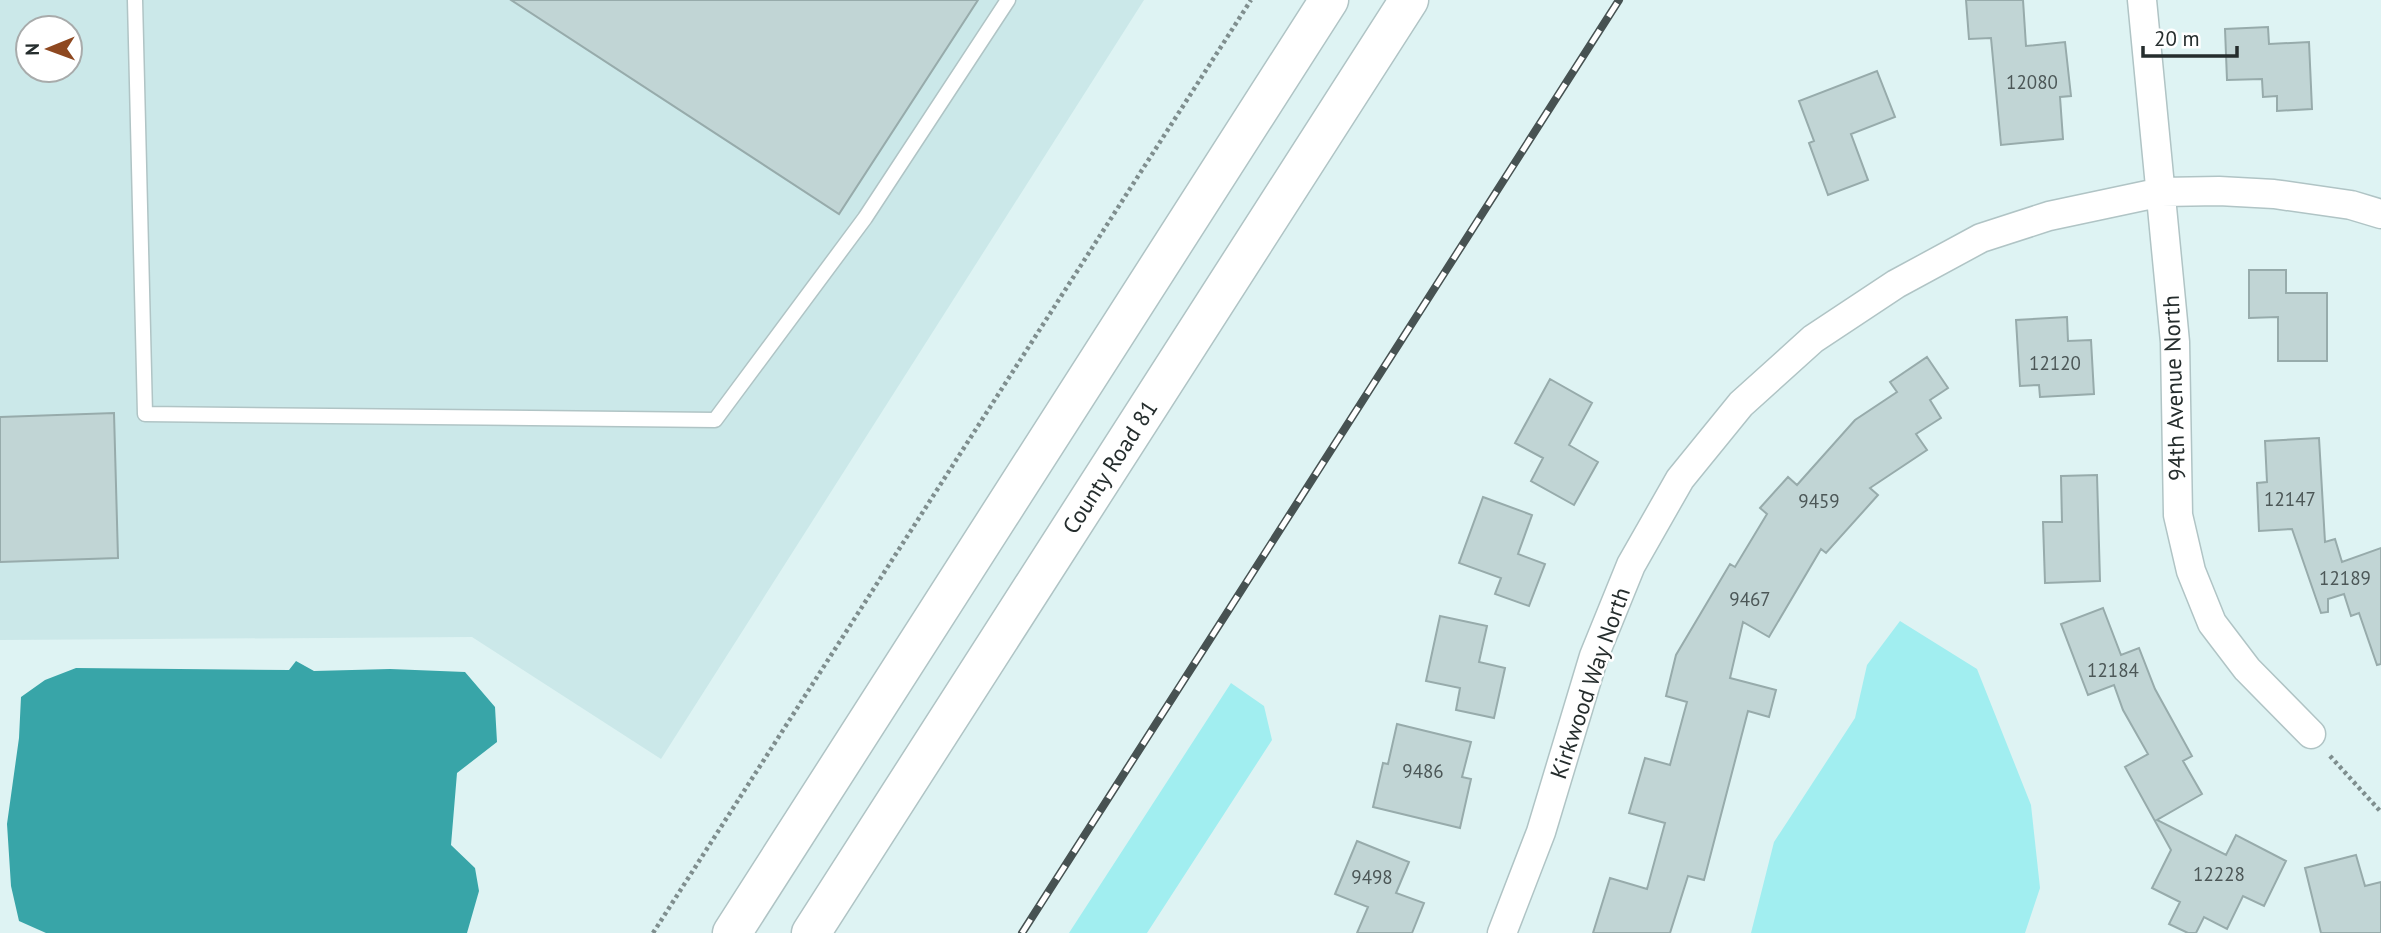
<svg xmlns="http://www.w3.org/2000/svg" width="2381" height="933" viewBox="0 0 2381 933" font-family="'PT Sans',sans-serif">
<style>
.built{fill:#cbe8e9;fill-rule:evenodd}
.green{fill:#a1eef0}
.water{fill:#38a5a8}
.building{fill:#c1d5d5;stroke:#97abab;stroke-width:2}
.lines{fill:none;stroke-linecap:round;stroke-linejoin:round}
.service-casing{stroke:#b0c4c5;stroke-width:17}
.minor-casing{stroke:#b0c4c5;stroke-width:31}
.trunk-casing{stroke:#b0c4c5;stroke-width:41}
.path{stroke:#7f8e8e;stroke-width:4.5;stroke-dasharray:3.5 3.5;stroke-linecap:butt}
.service{stroke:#fff;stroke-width:14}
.minor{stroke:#fff;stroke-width:28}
.trunk{stroke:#fff;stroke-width:38}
.rail-casing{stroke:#475252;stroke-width:8}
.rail{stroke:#fff;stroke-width:5;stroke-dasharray:16;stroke-linecap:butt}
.labels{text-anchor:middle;stroke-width:5;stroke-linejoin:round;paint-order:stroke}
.number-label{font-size:19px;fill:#4c5757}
.street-label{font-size:23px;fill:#252d2d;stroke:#fff}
</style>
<rect width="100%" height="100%" fill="#def3f3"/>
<path class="built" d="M 0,0 L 1144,0 L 661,759 L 472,637 L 0,640 ZM 28,28 L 70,28 L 70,70 L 28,70 Z"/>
<path class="green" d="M 1900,621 L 1977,669 L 2031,805 L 2040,888 L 2025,933 L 1751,933 L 1774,842 L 1855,718 L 1867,665 Z
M 1231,683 L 1264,706 L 1272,740 L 1147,933 L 1069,933 Z"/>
<path class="water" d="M 296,661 L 314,671 L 390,669 L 465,672 L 495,707 L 497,742 L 457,773 L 451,845 L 475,868 L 479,891 L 467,933 L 46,933 L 19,921 L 11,886 L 7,824 L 19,738 L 21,697 L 45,680 L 76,668 L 289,670 Z"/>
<path class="building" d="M 511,0 L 978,0 L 839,214 Z
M 1966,0 L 2023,0 L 2026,46 L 2065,42 L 2071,96 L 2060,97 L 2063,139 L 2001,145 L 1991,38 L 1969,39 Z
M 2268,27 L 2269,44 L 2309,42 L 2312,109 L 2277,111 L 2277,96 L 2263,97 L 2262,79 L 2227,80 L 2225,29 Z
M 1877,71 L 1895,117 L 1851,134 L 1868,180 L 1828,195 L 1809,143 L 1814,141 L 1799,101 Z
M 2249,270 L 2286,270 L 2286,293 L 2327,293 L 2327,361 L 2278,361 L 2278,317 L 2249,318 Z
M 2067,317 L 2068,341 L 2091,340 L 2094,394 L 2040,397 L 2039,385 L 2020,386 L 2016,320 Z
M 1927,357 L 1948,388 L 1930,400 L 1941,418 L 1916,434 L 1927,450 L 1870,488 L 1878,495 L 1826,553 L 1821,549 L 1769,637 L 1743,622 L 1730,678 L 1776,690 L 1769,717 L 1748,711 L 1704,880 L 1688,876 L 1670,933 L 1593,933 L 1610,878 L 1647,889 L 1665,823 L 1629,813 L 1645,758 L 1670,765 L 1687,702 L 1666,696 L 1676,655 L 1730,564 L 1735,567 L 1767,514 L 1760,508 L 1788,477 L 1797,485 L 1855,420 L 1897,392 L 1890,382 Z
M 1550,379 L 1592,403 L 1569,445 L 1598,462 L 1574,505 L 1531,481 L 1543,458 L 1515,443 Z
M 114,413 L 118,558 L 0,562 L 0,417 Z
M 2319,438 L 2325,542 L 2335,539 L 2342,562 L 2381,548 L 2381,664 L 2377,665 L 2359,613 L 2351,616 L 2344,594 L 2328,599 L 2328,612 L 2321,613 L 2292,529 L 2259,531 L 2257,483 L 2267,482 L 2265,441 Z
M 2097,475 L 2100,581 L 2045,583 L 2043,522 L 2062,522 L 2061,476 Z
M 1483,497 L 1532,515 L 1518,554 L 1545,564 L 1529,606 L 1495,594 L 1501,578 L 1459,563 Z
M 2103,608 L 2121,655 L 2139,648 L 2155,689 L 2192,756 L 2183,761 L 2202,794 L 2157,820 L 2226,855 L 2236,835 L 2286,861 L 2264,906 L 2243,896 L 2227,929 L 2204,917 L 2196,933 L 2188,933 L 2169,924 L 2180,902 L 2152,888 L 2171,850 L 2125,767 L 2148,754 L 2123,710 L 2114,685 L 2088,695 L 2061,624 Z
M 1440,616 L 1487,626 L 1479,662 L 1505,668 L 1494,718 L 1456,710 L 1460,688 L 1426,681 Z
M 1397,724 L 1471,742 L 1462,777 L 1471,779 L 1460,828 L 1373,807 L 1383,763 L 1388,764 Z
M 1357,841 L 1409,862 L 1396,893 L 1424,903 L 1412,933 L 1357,933 L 1368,907 L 1335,894 Z
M 2356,855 L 2365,886 L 2381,882 L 2381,933 L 2321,933 L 2305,868 Z"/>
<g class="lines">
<g class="service-casing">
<path id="service" d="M 135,0 L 145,414 L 715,420 L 865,218 L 1008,0"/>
</g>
<g class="minor-casing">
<path id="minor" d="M 2142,0 L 2175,342 L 2178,515 L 2191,571 L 2212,623 L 2247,669 L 2311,734
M 1502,933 L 1541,832 L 1594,656 L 1631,565 L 1680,479 L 1741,404 L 1813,339 L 1896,284 L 1981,238 L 2049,216 L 2162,192 L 2219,191 L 2274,194 L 2351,205 L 2381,214"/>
</g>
<g class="trunk-casing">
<path id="trunk" d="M 732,933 L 1329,0
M 811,933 L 1409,0"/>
</g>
<path class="path" d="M 2330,756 L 2381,812
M 653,933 L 1251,0"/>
<use href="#service" class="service"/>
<use href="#minor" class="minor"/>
<use href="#trunk" class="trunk"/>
<g class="rail-casing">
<path id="rail" d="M 1022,933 L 1619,0"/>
</g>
<use href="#rail" class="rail"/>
</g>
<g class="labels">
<g class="number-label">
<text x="2032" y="89">12080</text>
<text x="2055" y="370">12120</text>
<text x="2290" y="506">12147</text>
<text x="1819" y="508">9459</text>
<text x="2345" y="585">12189</text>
<text x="1750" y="606">9467</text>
<text x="2113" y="677">12184</text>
<text x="1423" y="778">9486</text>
<text x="2219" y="881">12228</text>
<text x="1372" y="884">9498</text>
</g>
<g class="street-label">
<text transform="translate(2174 388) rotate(-92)" y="8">94th Avenue North</text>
<text transform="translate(1110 467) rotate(-57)" y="8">County Road 81</text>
<text transform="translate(1590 683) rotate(-71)" y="8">Kirkwood Way North</text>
</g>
</g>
<g transform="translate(49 49) rotate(269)"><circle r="33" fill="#ffffff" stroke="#a8abab" stroke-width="2"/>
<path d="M0-5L12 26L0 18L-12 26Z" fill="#8e4820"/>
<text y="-10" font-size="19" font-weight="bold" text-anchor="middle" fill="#252d2d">N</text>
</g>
<path d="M2143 46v10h94v-10" fill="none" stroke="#252d2d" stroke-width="3.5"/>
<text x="2154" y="46" font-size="21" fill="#252d2d" stroke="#ffffff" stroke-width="5" paint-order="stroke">20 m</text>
</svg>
